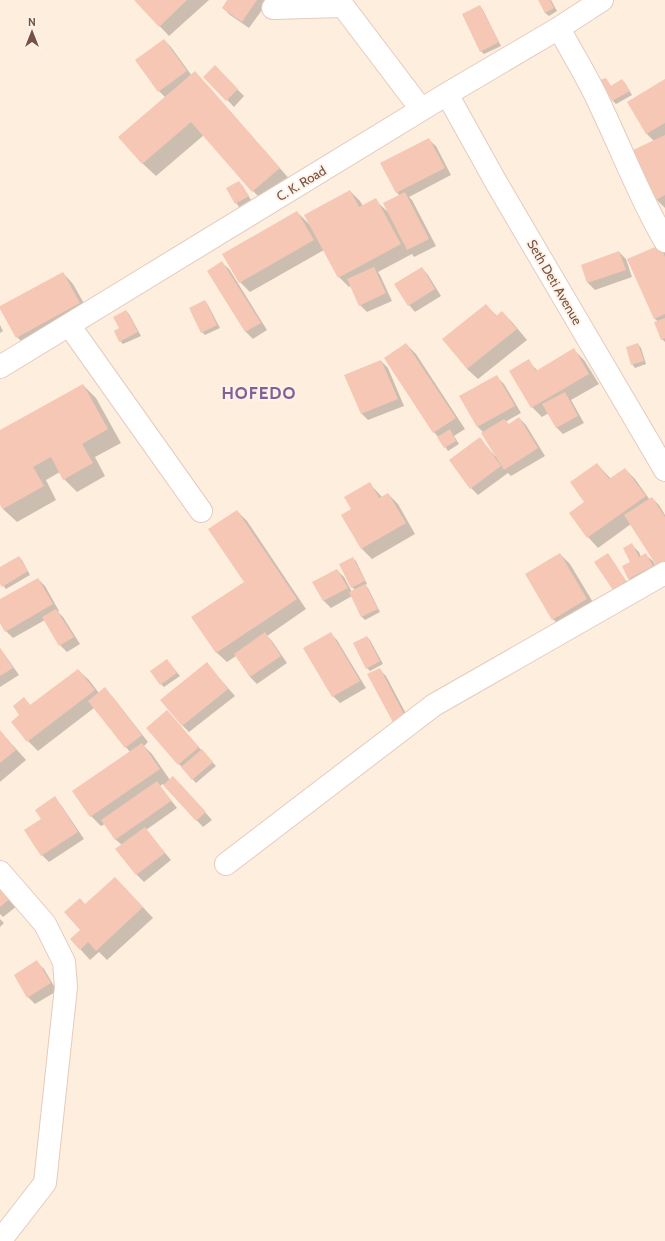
<svg xmlns="http://www.w3.org/2000/svg" width="665" height="1241" viewBox="0 0 665 1241" font-family="Cabin,sans-serif">
<style>
.shadow{fill:#0003}
.building{fill:#f5c7b4}
.lines{fill:none;stroke-linecap:round;stroke-linejoin:round}
.minor-casing{stroke:#e4cbbd;stroke-width:24}
.minor{stroke:#fff;stroke-width:22}
.labels{text-anchor:middle;stroke-width:4;stroke-linejoin:round;paint-order:stroke}
.street-label{font-size:13px;fill:#755145;stroke:#fff2e6}
.district-label{font-size:17px;font-weight:bold;letter-spacing:1px;fill:#7f6099;stroke:#fff2e6}
</style>
<rect width="100%" height="100%" fill="#feeede"/>
<path class="shadow" d="M 135,0 L 209,0 L 169,36 Z
M 229,0 L 264,0 L 267,3 L 249,28 L 230,15 L 223,8 Z
M 539,0 L 551,0 L 557,11 L 549,16 L 545,13 Z
M 480,6 L 483,10 L 501,46 L 484,54 L 481,51 Z
M 164,40 L 171,47 L 192,76 L 195,73 L 208,86 L 292,182 L 266,204 L 253,191 L 204,135 L 156,176 L 142,163 L 166,98 L 159,91 Z
M 215,67 L 244,96 L 234,107 L 205,77 Z
M 606,79 L 611,86 L 622,80 L 625,83 L 632,95 L 616,104 L 613,101 L 602,81 Z
M 665,80 L 665,208 L 656,199 L 654,141 L 647,134 L 628,102 Z
M 429,140 L 436,146 L 451,175 L 409,197 L 412,200 L 436,246 L 414,257 L 412,254 L 378,272 L 380,275 L 392,301 L 367,312 L 360,305 L 352,286 L 349,287 L 339,277 L 324,250 L 250,292 L 240,282 L 297,212 L 310,225 L 350,191 L 360,201 L 363,206 L 375,200 L 388,212 L 400,196 L 397,193 Z
M 242,185 L 251,200 L 239,207 L 227,189 Z
M 659,246 L 665,252 L 665,342 L 662,339 L 659,322 L 655,319 L 629,260 Z
M 619,252 L 626,259 L 632,277 L 595,290 L 588,283 L 582,265 Z
M 222,263 L 229,269 L 267,330 L 253,339 L 246,332 L 208,271 Z
M 422,268 L 428,275 L 441,296 L 415,312 L 409,305 Z
M 63,273 L 73,284 L 90,314 L 27,347 L 17,337 Z
M 205,301 L 208,305 L 220,328 L 205,335 L 202,332 Z
M 486,305 L 497,316 L 502,312 L 512,322 L 527,340 L 478,379 L 467,369 Z
M 126,311 L 129,314 L 141,336 L 123,344 L 120,341 L 120,329 Z
M 0,325 L 3,331 L 0,333 Z
M 406,344 L 416,354 L 465,429 L 454,436 L 459,444 L 448,451 L 439,438 L 434,432 Z
M 638,344 L 641,348 L 646,364 L 635,368 L 632,364 Z
M 574,350 L 584,360 L 599,384 L 571,400 L 584,423 L 563,434 L 556,427 L 549,413 L 542,417 L 532,407 L 528,361 L 538,371 Z
M 381,361 L 388,368 L 404,406 L 368,420 L 361,413 Z
M 497,377 L 504,384 L 521,413 L 505,422 L 509,425 L 519,418 L 526,425 L 545,456 L 511,476 L 508,473 L 478,495 L 471,488 L 480,439 L 495,456 L 496,455 L 484,433 L 478,427 L 461,397 Z
M 83,385 L 96,398 L 121,443 L 95,457 L 105,476 L 77,492 L 64,479 L 60,472 L 46,480 L 56,500 L 17,522 L 3,509 L 0,503 L 0,431 Z
M 597,464 L 611,479 L 625,469 L 635,479 L 650,500 L 652,498 L 659,505 L 665,515 L 665,573 L 631,524 L 598,548 L 588,537 L 586,502 Z
M 370,484 L 382,497 L 388,494 L 398,504 L 415,534 L 372,559 L 362,549 L 342,515 L 352,509 Z
M 237,511 L 247,521 L 306,609 L 267,636 L 272,641 L 287,663 L 257,684 L 250,677 L 236,656 L 227,662 L 216,652 L 246,583 Z
M 632,545 L 639,552 L 641,557 L 646,555 L 653,561 L 660,573 L 636,586 L 629,579 L 623,567 L 631,562 Z
M 560,554 L 570,564 L 597,609 L 563,630 L 553,619 Z
M 19,557 L 22,560 L 30,575 L 6,589 L 0,582 L 0,568 Z
M 352,558 L 356,561 L 367,584 L 365,585 L 368,588 L 380,612 L 365,620 L 362,617 L 352,596 L 331,608 L 324,601 L 314,582 L 337,570 L 344,577 L 352,592 L 355,590 L 352,587 Z
M 611,558 L 628,584 L 617,592 L 614,589 Z
M 38,579 L 45,586 L 59,611 L 58,612 L 63,617 L 80,644 L 67,652 L 60,645 L 45,620 L 13,638 L 6,631 L 0,621 L 0,601 Z
M 330,633 L 337,640 L 366,688 L 340,703 L 333,696 Z
M 367,637 L 370,640 L 383,664 L 370,671 L 367,668 Z
M 0,648 L 19,675 L 0,687 Z
M 167,660 L 180,676 L 164,687 L 161,684 Z
M 207,664 L 235,696 L 189,732 L 182,725 Z
M 379,669 L 386,676 L 413,727 L 395,726 Z
M 78,670 L 89,680 L 99,693 L 112,696 L 148,742 L 144,746 L 152,754 L 170,780 L 180,784 L 212,820 L 203,827 L 163,784 L 160,786 L 177,808 L 146,830 L 171,860 L 144,882 L 137,875 L 117,849 L 122,845 L 115,839 L 105,824 L 101,826 L 91,816 L 73,791 L 130,752 L 94,708 L 38,751 L 28,741 L 21,715 L 24,699 L 31,706 Z
M 173,719 L 216,766 L 196,783 L 179,764 Z
M 0,731 L 26,760 L 0,782 Z
M 54,798 L 61,805 L 84,839 L 49,862 L 42,855 L 42,819 Z
M 0,886 L 17,906 L 3,917 L 0,914 Z
M 125,888 L 153,918 L 107,960 L 99,952 L 90,960 L 80,949 L 85,905 Z
M 0,919 L 4,923 L 0,927 Z
M 37,962 L 44,969 L 57,991 L 35,1004 L 28,997 Z"/>
<path class="building" d="M 134,0 L 187,0 L 159,27 Z
M 227,0 L 257,0 L 242,22 L 222,8 Z
M 538,0 L 550,0 L 554,8 L 545,13 Z
M 480,5 L 499,42 L 480,52 L 462,14 Z
M 164,39 L 187,71 L 158,92 L 135,60 Z
M 215,65 L 238,89 L 226,101 L 203,77 Z
M 195,71 L 280,168 L 252,192 L 191,122 L 142,164 L 118,137 Z
M 606,78 L 611,86 L 622,79 L 630,91 L 612,101 L 600,80 Z
M 665,79 L 665,123 L 646,134 L 627,102 Z
M 665,135 L 665,195 L 656,200 L 633,150 Z
M 429,138 L 445,168 L 396,193 L 380,163 Z
M 239,181 L 249,196 L 235,204 L 226,188 Z
M 350,190 L 359,207 L 376,198 L 401,244 L 338,278 L 304,215 Z
M 405,192 L 429,239 L 407,250 L 383,203 Z
M 297,211 L 314,240 L 239,283 L 222,254 Z
M 660,245 L 665,257 L 665,314 L 654,319 L 627,259 Z
M 619,251 L 626,270 L 587,283 L 581,265 Z
M 222,261 L 261,323 L 245,332 L 207,271 Z
M 374,267 L 386,293 L 359,306 L 347,279 Z
M 422,267 L 435,289 L 408,306 L 394,284 Z
M 63,272 L 80,303 L 16,338 L 0,309 L 0,306 Z
M 205,300 L 217,325 L 201,333 L 189,308 Z
M 486,304 L 496,316 L 502,311 L 517,329 L 467,369 L 442,339 Z
M 126,310 L 138,332 L 119,342 L 114,331 L 119,328 L 113,317 Z
M 665,318 L 665,338 L 661,340 L 654,322 Z
M 406,343 L 456,418 L 433,433 L 384,358 Z
M 638,343 L 644,361 L 631,365 L 626,347 Z
M 574,348 L 589,374 L 531,408 L 509,371 L 529,359 L 536,371 Z
M 381,360 L 398,399 L 361,414 L 344,375 Z
M 497,375 L 515,406 L 477,427 L 459,396 Z
M 83,384 L 108,429 L 82,444 L 93,463 L 63,480 L 51,457 L 33,467 L 44,486 L 3,509 L 0,505 L 0,430 Z
M 565,392 L 578,416 L 556,428 L 542,404 Z
M 519,417 L 538,448 L 504,470 L 481,433 L 504,419 L 509,424 Z
M 450,429 L 456,441 L 444,448 L 437,437 Z
M 480,437 L 501,466 L 470,489 L 449,460 Z
M 597,463 L 609,479 L 625,468 L 646,496 L 587,538 L 569,513 L 584,502 L 570,482 Z
M 370,482 L 379,498 L 388,493 L 406,523 L 361,549 L 341,515 L 351,509 L 344,497 Z
M 652,497 L 665,517 L 665,564 L 658,568 L 624,515 Z
M 237,510 L 297,599 L 216,653 L 191,617 L 244,582 L 208,529 Z
M 632,543 L 639,557 L 646,553 L 653,566 L 628,579 L 622,566 L 630,562 L 623,548 Z
M 560,553 L 587,599 L 552,620 L 525,574 Z
M 608,553 L 626,581 L 613,590 L 594,562 Z
M 19,556 L 28,571 L 2,587 L 0,584 L 0,567 Z
M 353,557 L 365,581 L 351,588 L 339,564 Z
M 337,569 L 348,588 L 323,601 L 312,582 Z
M 38,578 L 53,604 L 5,632 L 0,623 L 0,599 Z
M 365,584 L 378,609 L 361,617 L 349,592 Z
M 56,609 L 74,637 L 59,646 L 42,617 Z
M 265,632 L 281,656 L 250,677 L 234,654 Z
M 331,632 L 360,681 L 332,697 L 303,648 Z
M 367,636 L 380,661 L 366,669 L 353,643 Z
M 0,648 L 13,668 L 0,676 Z
M 167,659 L 177,673 L 160,685 L 150,671 Z
M 207,662 L 228,689 L 182,726 L 160,700 Z
M 380,668 L 407,720 L 395,726 L 367,674 Z
M 78,669 L 95,690 L 27,742 L 11,722 L 19,715 L 13,706 L 24,697 L 30,705 Z
M 105,687 L 142,735 L 125,748 L 88,701 Z
M 167,710 L 199,747 L 178,765 L 146,728 Z
M 0,730 L 16,750 L 0,763 Z
M 142,743 L 160,769 L 90,817 L 72,791 Z
M 202,749 L 213,762 L 192,780 L 181,767 Z
M 173,776 L 206,812 L 196,821 L 163,785 Z
M 157,781 L 171,801 L 115,840 L 101,820 Z
M 55,796 L 78,832 L 41,856 L 24,830 L 41,819 L 35,810 Z
M 145,827 L 165,853 L 136,875 L 115,849 Z
M 115,877 L 143,907 L 96,951 L 88,942 L 80,950 L 70,939 L 80,930 L 64,912 L 80,898 L 85,904 Z
M 0,886 L 11,898 L 0,907 Z
M 37,960 L 51,983 L 27,998 L 14,975 Z"/>
<g class="lines">
<g class="minor-casing">
<path id="minor" d="M 273,8 L 343,6 L 421,109
M 559,28 C 573,55 590,81 602,109 C 623,153 640,198 665,241
M 447,94 L 497,184 L 665,470
M 69,325 L 201,511
M 0,367 L 447,94 L 559,28 L 602,0
M 226,864 L 434,705 L 665,573
M 0,872 L 45,924 L 64,962 L 66,987 L 45,1183 L 0,1241"/>
</g>
<use href="#minor" class="minor"/>
</g>
<g class="labels">
<g class="street-label">
<text transform="translate(301 183) rotate(-31)" y="5">C. K. Road</text>
<text transform="translate(555 282) rotate(60)" y="5">Seth Deti Avenue</text>
</g>
<g class="district-label">
<text x="259" y="399">HOFEDO</text>
</g>
</g>
<g transform="translate(32 32)" stroke="#fff2e6" stroke-width="3" paint-order="stroke">
<path d="M0-3L7 15L0 10L-7 15Z" fill="#755145"/>
<text y="-6" font-size="11" font-weight="bold" text-anchor="middle" fill="#755145">N</text>
</g>
</svg>
